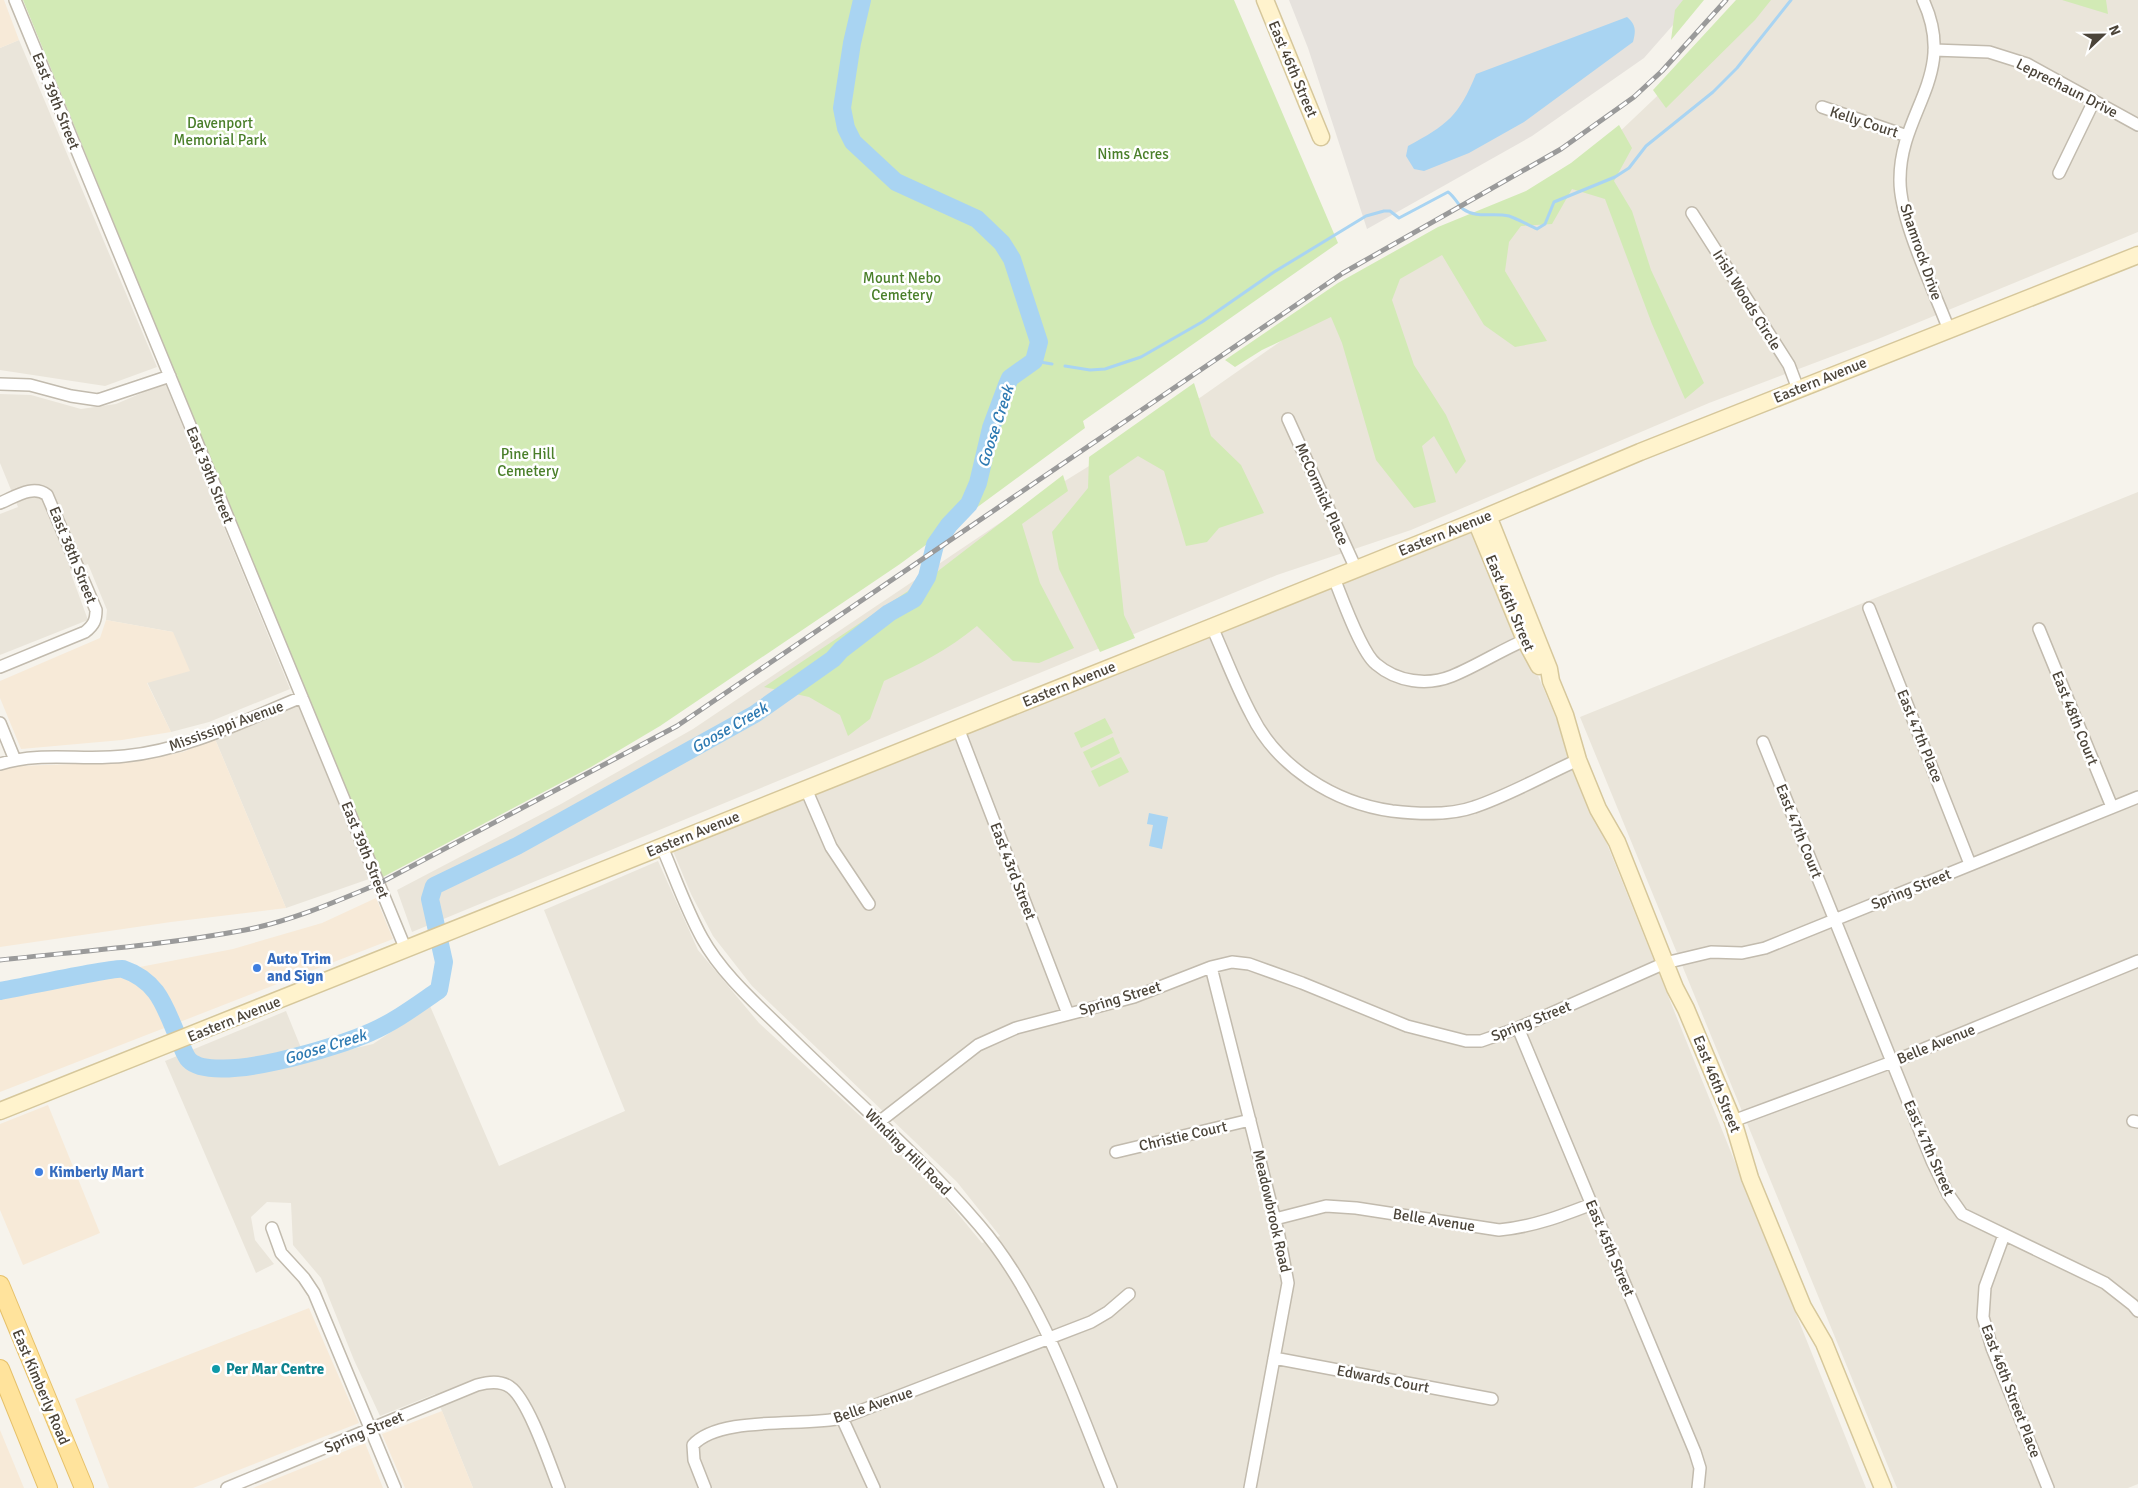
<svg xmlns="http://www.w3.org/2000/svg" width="2138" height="1488" viewBox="0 0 2138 1488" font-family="Signika,sans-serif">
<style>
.residential{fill:#eae5da}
.commercial{fill:#f7ead8}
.industrial{fill:#e6e2dd}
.green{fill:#d2eab5}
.water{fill:#a9d4f2}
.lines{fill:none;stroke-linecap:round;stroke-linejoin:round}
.stream{stroke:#a9d4f2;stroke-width:3}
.river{stroke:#a9d4f2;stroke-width:18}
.street-casing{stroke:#c2bbae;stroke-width:14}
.secondary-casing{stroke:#d6c79b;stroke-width:19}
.primary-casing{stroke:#e6c16a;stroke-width:20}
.street{stroke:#fff;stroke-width:11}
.secondary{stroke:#fff3cd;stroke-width:16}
.primary{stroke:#ffe39c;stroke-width:18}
.rail-casing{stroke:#9a9a9a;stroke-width:5}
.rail{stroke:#fff;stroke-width:3;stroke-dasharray:9;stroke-linecap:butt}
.shop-dot{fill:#3f7fe0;stroke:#fff;stroke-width:2}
.culture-dot{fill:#0f9aa8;stroke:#fff;stroke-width:2}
.labels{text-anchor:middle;stroke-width:5;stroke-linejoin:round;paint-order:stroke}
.street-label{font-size:15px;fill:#4b4439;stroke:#fff}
.park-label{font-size:15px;fill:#4a7f2a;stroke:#fff}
.shop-label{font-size:15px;font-weight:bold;fill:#366cbe;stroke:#fff;text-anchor:start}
.culture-label{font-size:15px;font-weight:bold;fill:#0d838f;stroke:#fff;text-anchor:start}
.water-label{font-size:16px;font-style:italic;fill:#2e7ab2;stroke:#fff}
</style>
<rect width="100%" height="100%" fill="#f6f3ec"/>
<path class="residential" d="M 1749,0 L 2138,0 L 2138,232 L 1878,339 L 1709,403 L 1411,530 L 1277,575 L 412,932 L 397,890 L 561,804 L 693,729 L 1034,500 L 1201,397 L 1324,311 L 1593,157 L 1694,61 Z
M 19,40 L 157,367 L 105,386 L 0,370 L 0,48 Z
M 165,383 L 290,689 L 209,722 L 171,732 L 147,682 L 173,632 L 106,620 L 107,610 L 88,564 L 70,571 L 88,620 L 0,655 L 0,514 L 18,507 L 0,463 L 0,394 L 31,395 L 81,409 L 116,404 Z
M 2138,492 L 2138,1484 L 2128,1488 L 1897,1488 L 1580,717 Z
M 1476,531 L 1560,727 L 1866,1488 L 473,1488 L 435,1394 L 380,1416 L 354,1360 L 321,1278 L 293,1245 L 291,1203 L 267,1202 L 251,1217 L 255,1240 L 274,1264 L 256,1273 L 165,1061 L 286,1011 L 306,1060 L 373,1044 L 430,1006 L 499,1166 L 625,1111 L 544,910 L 658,861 L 698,950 L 759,1023 L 930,1180 L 982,1243 L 1000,1236 L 957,1182 L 752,986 L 713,936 L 691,894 L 673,851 Z
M 298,704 L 369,879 L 286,908 L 215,739 Z"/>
<path class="commercial" d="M 0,0 L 4,0 L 19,40 L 0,48 Z
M 106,620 L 173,632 L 190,671 L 147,683 L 171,732 L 122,740 L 21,749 L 0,698 L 0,681 L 100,638 Z
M 215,739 L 286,908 L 171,922 L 0,947 L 0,771 L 17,766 L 133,762 L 183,752 Z
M 376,898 L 393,939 L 0,1092 L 0,994 L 233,949 L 322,923 Z
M 48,1105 L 100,1233 L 23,1265 L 0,1210 L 0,1124 Z
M 309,1308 L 359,1423 L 193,1488 L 109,1488 L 75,1399 Z
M 442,1411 L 473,1488 L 405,1488 L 382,1434 Z
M 0,1430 L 24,1488 L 0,1488 Z
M 365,1443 L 383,1488 L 253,1488 Z"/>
<path class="industrial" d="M 1289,0 L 1695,0 L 1644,58 L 1532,136 L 1367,229 L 1308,48 Z"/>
<path class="green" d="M 23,0 L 1234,0 L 1338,243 L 1083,421 L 1085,428 L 900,564 L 660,726 L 591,767 L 381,878 Z
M 1683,0 L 1704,0 L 1671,40 L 1675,10 Z
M 1736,0 L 1771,0 L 1755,20 L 1666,108 L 1653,90 Z
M 2062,0 L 2106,0 L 2108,14 Z
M 1619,125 L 1632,148 L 1614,181 L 1632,211 L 1651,270 L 1704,383 L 1685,399 L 1652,324 L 1605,199 L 1572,189 L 1552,224 L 1521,226 L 1509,242 L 1505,271 L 1547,341 L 1515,347 L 1484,325 L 1442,255 L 1400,279 L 1392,300 L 1414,365 L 1446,415 L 1466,461 L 1456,474 L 1434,436 L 1422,446 L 1436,502 L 1414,508 L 1376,460 L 1342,343 L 1331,317 L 1262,350 L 1235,367 L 1225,360 L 1338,283 L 1438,227 L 1526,191 L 1571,163 Z
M 1194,383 L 1211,436 L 1241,465 L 1264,513 L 1219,528 L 1207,542 L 1186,546 L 1164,471 L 1138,456 L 1109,476 L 1124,615 L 1135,638 L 1100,652 L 1059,569 L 1052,532 L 1088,488 L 1089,457 Z
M 1063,475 L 1068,491 L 1022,524 L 1040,583 L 1074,648 L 1039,663 L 1013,661 L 977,626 C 948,650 918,665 884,681 L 870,719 L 848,736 L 840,715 L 809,697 L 764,687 L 938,571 Z
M 1105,718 L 1113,733 L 1081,748 L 1074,733 Z
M 1113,737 L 1120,753 L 1091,768 L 1083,752 Z
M 1121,757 L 1129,772 L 1099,787 L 1091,771 Z"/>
<path class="water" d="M 1627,17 C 1636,25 1636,30 1633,42 L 1524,122 L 1469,153 L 1424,171 L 1414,169 L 1406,156 L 1408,146 C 1447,125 1459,116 1476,74 Z
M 1149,813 L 1168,817 L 1162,849 L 1149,846 L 1153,825 L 1147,824 Z"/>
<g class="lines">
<path class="stream" d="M 1034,361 L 1052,364
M 1065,366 L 1090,370 L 1105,369 L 1141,357 L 1202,322 L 1274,272 L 1366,216 L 1384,211 L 1390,211 L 1399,218 L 1448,192 C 1455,197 1458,205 1463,209 C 1477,219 1493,212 1509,216 C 1518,219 1528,225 1537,229 L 1545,224 L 1554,202 L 1615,177 L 1629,168 L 1646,146 L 1713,92 L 1737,68 L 1791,0"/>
<path class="river" d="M 0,991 C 18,988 115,967 123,969 C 159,981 165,1008 179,1040 C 182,1046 185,1056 189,1060 C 214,1086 341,1046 371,1032 C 396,1021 417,1005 439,990 L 444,962 L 430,899 L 434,886 L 517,846 L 755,714 L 833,659 L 841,650 L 889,613 L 914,599 L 927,577 L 935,545 L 949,525 L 969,504 L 978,483 L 991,428 L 1007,385 L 1010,378 L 1034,361 L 1039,342 L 1012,259 L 1002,243 L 977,219 L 896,182 L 853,142 L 846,128 L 842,108 L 852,43 L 862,0"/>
<g class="street-casing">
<path id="street" d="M 15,0 L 406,950
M 1923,0 C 1958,75 1900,111 1900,179 C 1899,219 1934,290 1949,330
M 1934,50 L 1989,52 L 2027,64 L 2138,125
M 1822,107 L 1907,136
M 2059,173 L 2094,101
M 1692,213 L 1789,365 L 1798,389
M 0,384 L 30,385 L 71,396 L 98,400 L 170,376
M 1288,419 L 1356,569
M 0,503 C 15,497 33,484 47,495 L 96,610 C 96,620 94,625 85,632 L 0,667
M 1334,578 C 1342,598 1361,652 1376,664 C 1397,682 1427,686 1452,676 C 1479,665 1504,648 1532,637
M 1869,608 L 1970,864
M 1212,627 C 1225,656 1236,686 1251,714 C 1277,767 1334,803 1392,811 C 1418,814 1449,816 1474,807 C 1510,795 1544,775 1578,760
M 2039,629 L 2112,807
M 0,723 L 15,760
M 958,728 L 1068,1014
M 1763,742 L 1932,1161 L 1948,1194 L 1962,1214 L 2105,1283 L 2133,1305 L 2138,1311
M 0,764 C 41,751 83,761 125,756 C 187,750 245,720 302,697
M 806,789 L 831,847 L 869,904
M 662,847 C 675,877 686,909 702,938 C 723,976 759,1006 789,1036 C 853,1099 921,1157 979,1225 C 1042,1298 1075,1400 1111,1488
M 1211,967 L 1279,1236 L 1288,1283 L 1250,1488
M 1518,1028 L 1695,1452 L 1700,1468 L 1698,1488
M 1733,1121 L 1892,1062 L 2138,961
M 2133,1121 L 2138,1122
M 879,1122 L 978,1045 L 1016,1028 L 1134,997 L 1211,967 L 1232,962 L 1249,964 L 1302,983 L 1407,1026 L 1466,1041 L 1481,1041 L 1518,1028 L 1665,963 L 1711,952 L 1742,953 L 1765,948 L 2138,797
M 1116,1152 L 1250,1120
M 1275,1219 L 1326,1206 L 1356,1208 L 1499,1230 C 1532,1227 1561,1216 1592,1204
M 272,1228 L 281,1253 L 304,1278 L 314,1293 L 395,1488
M 2004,1235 L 1985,1287 L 1983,1317 L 1992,1348 L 2048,1488
M 1274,1358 L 1492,1399
M 842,1418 L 874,1488
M 227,1488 L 477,1385 C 488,1382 500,1380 510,1387 C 528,1399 550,1465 559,1488
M 705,1488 L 694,1460 L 693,1445 C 720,1415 805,1427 842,1418 L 1091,1322 L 1108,1312 L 1129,1294"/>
</g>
<g class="secondary-casing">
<path id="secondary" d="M 1265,0 L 1321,137
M 1488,516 L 1549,669 L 1551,681 L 1565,715 L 1578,760 L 1598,809 L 1617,842 L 1675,988 L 1686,1009 L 1733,1121 L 1750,1178 L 1803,1307 L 1824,1343 L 1883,1488
M 1476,521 L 1525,640 L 1539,666
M 0,1111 L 1212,627 L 1481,519 L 1640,452 L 2138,255"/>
</g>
<g class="primary-casing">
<path id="primary" d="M 0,1285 L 84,1488
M 0,1369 L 48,1488"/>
</g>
<use href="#street" class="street"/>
<use href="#secondary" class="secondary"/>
<use href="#primary" class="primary"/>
<g class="rail-casing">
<path id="rail" d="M 0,960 C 82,951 165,945 245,930 C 291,921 335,902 378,884 L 677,726 L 1343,273 L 1561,149 L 1634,97 L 1662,71 L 1726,0"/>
</g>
<use href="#rail" class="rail"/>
</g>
<g class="shop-dot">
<circle cx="257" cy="968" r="5"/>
<circle cx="39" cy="1172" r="5"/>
</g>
<circle class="culture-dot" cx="216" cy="1369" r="5"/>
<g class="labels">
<g class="street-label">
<text transform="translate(1293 69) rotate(67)" y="5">East 46th Street</text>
<text transform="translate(2067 88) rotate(27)" y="5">Leprechaun Drive</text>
<text transform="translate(56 101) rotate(68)" y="5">East 39th Street</text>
<text transform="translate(1864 122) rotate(18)" y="5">Kelly Court</text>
<text transform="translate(1921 252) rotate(71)" y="5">Shamrock Drive</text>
<text transform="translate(1747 300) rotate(58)" y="5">Irish Woods Circle</text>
<text transform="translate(1820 380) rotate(-22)" y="5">Eastern Avenue</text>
<text transform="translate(210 475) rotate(68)" y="5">East 39th Street</text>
<text transform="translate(1322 494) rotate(66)" y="5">McCormick Place</text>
<text transform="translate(1445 533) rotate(-22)" y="5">Eastern Avenue</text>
<text transform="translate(73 555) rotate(68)" y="5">East 38th Street</text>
<text transform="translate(1510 603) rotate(67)" y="5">East 46th Street</text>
<text transform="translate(1069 684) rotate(-22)" y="5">Eastern Avenue</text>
<text transform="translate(2075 718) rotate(68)" y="5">East 48th Court</text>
<text transform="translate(226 726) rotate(-20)" y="5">Mississippi Avenue</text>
<text transform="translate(1920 736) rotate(68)" y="5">East 47th Place</text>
<text transform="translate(1799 831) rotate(68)" y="5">East 47th Court</text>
<text transform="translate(693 834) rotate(-22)" y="5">Eastern Avenue</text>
<text transform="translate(365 850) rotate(68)" y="5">East 39th Street</text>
<text transform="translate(1013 871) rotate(69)" y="5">East 43rd Street</text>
<text transform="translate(1911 889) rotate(-22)" y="5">Spring Street</text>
<text transform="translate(1120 998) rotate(-17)" y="5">Spring Street</text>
<text transform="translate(234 1019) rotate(-22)" y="5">Eastern Avenue</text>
<text transform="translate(1531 1021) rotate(-22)" y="5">Spring Street</text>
<text transform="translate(1936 1044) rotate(-22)" y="5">Belle Avenue</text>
<text transform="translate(1717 1084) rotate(68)" y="5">East 46th Street</text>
<text transform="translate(1183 1136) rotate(-13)" y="5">Christie Court</text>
<text transform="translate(1929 1148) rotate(66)" y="5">East 47th Street</text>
<text transform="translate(908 1152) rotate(45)" y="5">Winding Hill Road</text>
<text transform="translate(1272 1211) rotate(77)" y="5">Meadowbrook Road</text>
<text transform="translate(1434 1220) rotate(9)" y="5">Belle Avenue</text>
<text transform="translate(1610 1248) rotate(67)" y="5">East 45th Street</text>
<text transform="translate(1383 1379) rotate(11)" y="5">Edwards Court</text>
<text transform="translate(41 1387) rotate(67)" y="5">East Kimberly Road</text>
<text transform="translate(2011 1391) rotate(69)" y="5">East 46th Street Place</text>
<text transform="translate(873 1405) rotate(-19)" y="5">Belle Avenue</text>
<text transform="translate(364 1432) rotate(-23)" y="5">Spring Street</text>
</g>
<g class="park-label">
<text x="220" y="128">Davenport<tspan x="220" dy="17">Memorial Park</tspan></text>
<text x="1133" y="159">Nims Acres</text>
<text x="902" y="283">Mount Nebo<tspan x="902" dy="17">Cemetery</tspan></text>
<text x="528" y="459">Pine Hill<tspan x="528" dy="17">Cemetery</tspan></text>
</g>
<g class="shop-label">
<text x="267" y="964">Auto Trim<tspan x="267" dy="17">and Sign</tspan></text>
<text x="49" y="1177">Kimberly Mart</text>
</g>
<g class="culture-label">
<text x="226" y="1374">Per Mar Centre</text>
</g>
<g class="water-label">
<text transform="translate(995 426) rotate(-72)" y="6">Goose Creek</text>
<text transform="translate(729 727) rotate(-30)" y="6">Goose Creek</text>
<text transform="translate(325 1046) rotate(-17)" y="6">Goose Creek</text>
</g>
</g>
<g transform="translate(2103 35) rotate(68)" stroke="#ffffff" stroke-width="4" paint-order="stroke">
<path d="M0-4L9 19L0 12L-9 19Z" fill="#4b4439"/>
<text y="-8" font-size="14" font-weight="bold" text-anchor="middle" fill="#4b4439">N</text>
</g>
</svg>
